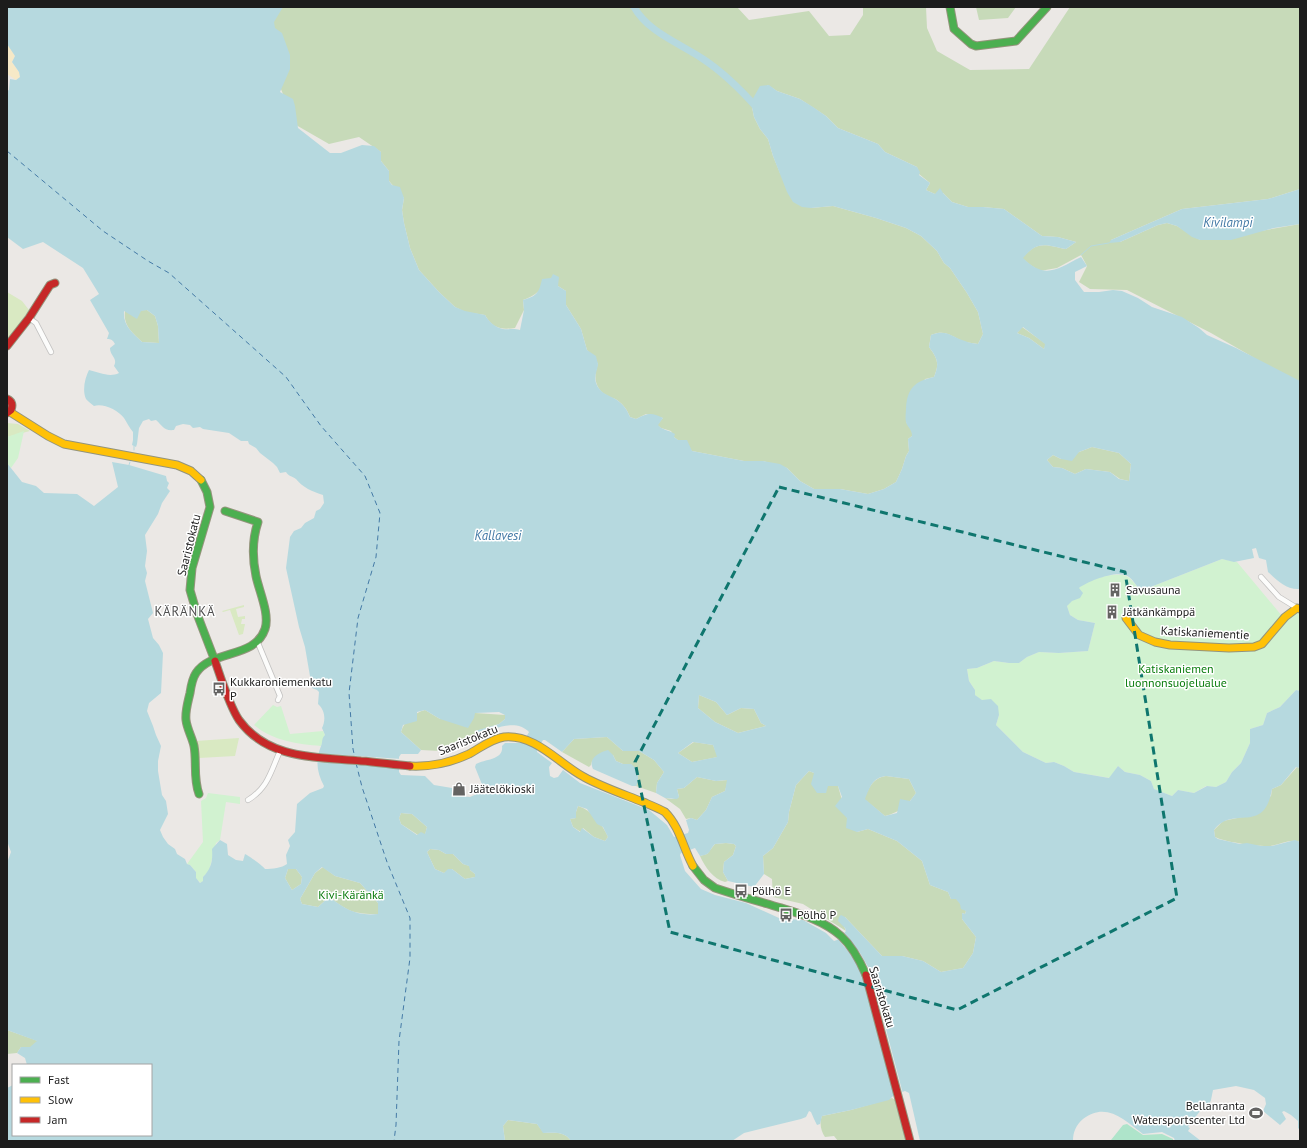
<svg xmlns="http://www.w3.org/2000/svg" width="1307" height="1148" viewBox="0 0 1307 1148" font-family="'PT Sans',sans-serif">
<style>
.grass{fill:#d9e9c2}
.forest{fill:#c7dab9}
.sand{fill:#f6e9c7}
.park{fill:#d1f2d0}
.pitch{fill:#aee4ca}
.water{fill:#b6d9df;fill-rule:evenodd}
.pier{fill:#ebe8e5}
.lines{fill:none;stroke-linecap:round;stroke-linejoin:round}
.stream{stroke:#b6d9df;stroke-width:1}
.river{stroke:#b6d9df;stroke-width:7}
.ferry{stroke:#447aa6;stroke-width:1;stroke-dasharray:5 4;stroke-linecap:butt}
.street-casing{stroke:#c3c2c1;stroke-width:6}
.fast-casing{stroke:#94947c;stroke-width:9}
.slow-casing{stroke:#94947c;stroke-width:9}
.jam-casing{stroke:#94947c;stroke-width:9}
.street{stroke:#fcfcfb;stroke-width:4.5}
.fast{stroke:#4caf50;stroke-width:7}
.slow{stroke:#ffc107;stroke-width:7}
.jam{stroke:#c62828;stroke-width:7}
.marked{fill:none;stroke:#0f766e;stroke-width:3;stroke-dasharray:8 5;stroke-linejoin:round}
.labels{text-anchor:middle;stroke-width:3;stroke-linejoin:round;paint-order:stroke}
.street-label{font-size:12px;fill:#1c1c1c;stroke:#fff}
.poi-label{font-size:12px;fill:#1c1c1c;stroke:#fff;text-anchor:start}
.park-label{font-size:12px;fill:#097c0c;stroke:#fff}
.water-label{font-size:13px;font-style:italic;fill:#447aa6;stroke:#fff}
.neighbourhood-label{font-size:13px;letter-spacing:1px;fill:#4f4f4f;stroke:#fff}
</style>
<rect width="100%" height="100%" fill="#ebe8e5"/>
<path class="grass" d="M 7,292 L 22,301 L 29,310 L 7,342 Z
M 7,423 L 18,424 L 30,431 L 7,437 Z
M 244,605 L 244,607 L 236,609 L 238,617 L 245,616 L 245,619 L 242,619 L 241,624 L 245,624 L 243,634 L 239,635 L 230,610 L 223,612 L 222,611 Z
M 239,738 L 235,756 L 199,758 L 196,741 Z"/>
<path class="forest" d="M 253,7 L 737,7 L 749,20 L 809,11 L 829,36 L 850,35 L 863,15 L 863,7 L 926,7 L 927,28 L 937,51 L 970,70 L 1029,69 L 1070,7 L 1300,7 L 1300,189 L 1268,199 L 1182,209 L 1111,240 L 1120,242 L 1158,225 L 1167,223 L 1177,226 L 1200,240 L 1215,239 L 1300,224 L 1300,388 L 1251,356 L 1211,333 L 1127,290 L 1090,289 L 1079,282 L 1087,266 L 1081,255 L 1057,268 L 1040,271 L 1029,264 L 1022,258 C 1038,240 1045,245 1066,249 L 1076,242 L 1058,237 L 1042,236 L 1004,209 L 983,207 L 968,207 L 952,202 L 943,193 L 935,194 L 926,190 L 930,183 L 919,174 L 917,167 L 885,152 L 878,144 L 838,128 L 826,116 L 800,99 L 777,91 L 768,85 L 751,102 L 754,117 L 760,129 L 768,139 L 773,156 L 780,173 L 811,208 L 833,206 L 876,218 L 906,228 L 921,236 L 937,251 L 944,263 L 950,268 L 967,293 L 978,312 L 983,334 L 978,344 C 974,343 969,343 965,342 C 951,337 947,329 931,335 L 929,347 C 937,358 940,363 934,377 L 925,379 L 906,422 L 912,431 L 912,436 L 908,439 L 909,451 L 906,456 L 902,469 L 896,482 L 884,489 L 868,494 L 840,489 L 814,489 L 800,481 L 787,468 L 763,461 L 744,461 L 692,451 L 674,437 L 671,431 L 661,428 L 657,425 L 663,418 L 646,414 L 636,419 L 630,417 C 627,410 624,405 617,400 C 614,398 611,398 608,396 C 595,390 593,377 598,364 L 587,350 L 581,329 L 566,305 L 566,291 L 558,286 L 551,278 C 542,288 536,296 523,300 L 524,310 L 515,328 C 501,330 492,328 485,315 L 465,312 L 455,307 L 439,292 L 419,270 L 410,248 L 404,223 L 402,210 L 404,198 L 389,181 L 389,171 L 381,161 L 381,152 L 359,137 L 329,144 L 296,125 L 275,75 Z
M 976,7 L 1016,7 L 1008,18 L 979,20 Z
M 147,310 L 155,316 L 158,326 L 159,343 L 142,342 C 132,332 123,326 125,311 Z
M 1022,327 L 1046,344 L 1044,349 L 1029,338 L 1017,333 Z
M 1092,447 L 1119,453 L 1131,464 L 1129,481 L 1120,479 L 1110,472 L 1086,469 L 1075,474 L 1062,468 L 1053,467 L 1047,460 L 1053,455 L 1061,459 Z
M 699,695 L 716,702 L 727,715 L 741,708 L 754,709 L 761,723 L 766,726 L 738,733 L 715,722 L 698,708 Z
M 425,710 L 440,719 L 475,713 L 505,715 L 505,719 L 499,724 L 476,731 L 478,735 L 440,751 L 421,750 L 401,732 C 404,721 414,713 425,710 Z
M 607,737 L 623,751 L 639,751 L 654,760 L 664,772 L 657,783 L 656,793 L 636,786 C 640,778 635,771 631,764 L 623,764 L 616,761 L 613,755 L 592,761 L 591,765 L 589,767 L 562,752 L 574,739 Z
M 694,742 L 713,745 L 718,757 L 692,762 L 678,753 Z
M 1297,767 L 1300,768 L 1300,842 C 1290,838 1280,845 1270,846 C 1260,847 1224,842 1215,837 L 1214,830 L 1223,821 L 1242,817 L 1271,796 L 1272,789 L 1281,785 Z
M 809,771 L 814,773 L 828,786 L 838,786 L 847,818 L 857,832 L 868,829 L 897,841 L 922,861 L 930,885 L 948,892 L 951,899 L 956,898 L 966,911 L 965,914 L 962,913 L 962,919 L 976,937 L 973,953 L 963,968 L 941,972 L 923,961 L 902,956 L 882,956 L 845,917 L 843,924 L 846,931 L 803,904 L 773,897 L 772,879 L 764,874 L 763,856 L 773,848 L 788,822 L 789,812 L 796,785 Z
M 886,776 L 909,779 L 916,793 C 907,806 900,812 885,816 L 864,799 C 869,787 873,778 886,776 Z
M 697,777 L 716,781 L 728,780 L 725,791 L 712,797 L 706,810 L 697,820 L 691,818 L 686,819 L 680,809 L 665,798 L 672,799 L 679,797 L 677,789 L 684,788 Z
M 578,806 C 592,810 602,824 608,837 L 605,841 L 594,837 L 583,828 L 581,832 L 573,827 L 570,819 L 576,818 L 576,812 Z
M 401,813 L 412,814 L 427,827 L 425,835 L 418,835 L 401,824 L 399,818 Z
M 726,843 L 734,844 L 736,846 L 733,855 L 724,862 L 723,872 L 728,881 L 725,882 C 713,879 705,867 700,856 L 707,854 L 715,844 Z
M 430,849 L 439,850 L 446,854 L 453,854 L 463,864 L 470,866 L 470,870 L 475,874 L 475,877 L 465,879 L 452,869 L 444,873 L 435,869 L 427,852 Z
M 323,867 L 335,876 L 360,883 L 378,903 L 378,914 C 354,914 349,912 329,897 L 318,907 L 302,904 L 300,899 L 315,873 Z
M 288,869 L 296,869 L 302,877 L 301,884 L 292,890 L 285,878 Z
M 7,1030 L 38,1041 L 30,1048 L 21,1047 L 17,1053 L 7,1054 Z
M 892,1098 L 895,1100 L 906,1141 L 838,1141 L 834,1136 L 825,1137 C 821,1131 819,1123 822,1116 L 851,1110 Z
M 508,1120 L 537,1124 L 544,1133 C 555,1133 564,1131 571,1141 L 505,1141 L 503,1126 Z"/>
<path class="sand" d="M 9,46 L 15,56 L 12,62 L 19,72 L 20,77 L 16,80 L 7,74 L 7,47 Z"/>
<path class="park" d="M 24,431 L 18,458 L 11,468 L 7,463 L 7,437 Z
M 1222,559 L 1237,562 L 1282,616 L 1294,609 L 1300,614 L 1300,691 L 1296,690 L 1280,707 L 1267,713 L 1263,725 L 1250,729 L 1250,743 L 1241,763 L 1232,772 L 1226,782 L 1216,787 L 1206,786 L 1194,793 L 1178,790 L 1172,796 L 1154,789 L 1151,781 L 1140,775 L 1125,772 L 1118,766 L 1110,778 L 1074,772 L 1064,766 L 1054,762 L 1046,763 L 1023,752 L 996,725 L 999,715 L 975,695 L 975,690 L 969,681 L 967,669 L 977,668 L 994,661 L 1009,663 L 1019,663 L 1027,657 L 1039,652 L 1059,653 L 1088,651 L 1095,623 L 1078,620 L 1070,615 L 1067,606 C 1072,600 1074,593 1079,588 C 1087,579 1115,572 1126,576 C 1131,578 1136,585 1139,589 L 1148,588 Z
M 273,705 L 277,707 L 281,706 L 290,734 L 323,731 L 325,735 L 321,746 C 298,744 273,741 254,725 Z
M 208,793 L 240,797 L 240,804 L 226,802 L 220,840 L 216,843 L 209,871 L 203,877 L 203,881 L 201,883 L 195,878 L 196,872 L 190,865 L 187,864 L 203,842 L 201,801 L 206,798 Z"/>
<path class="pitch" d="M 1127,1124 L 1143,1135 L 1162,1134 L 1173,1139 L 1173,1141 L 1111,1140 L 1123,1125 Z"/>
<path class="water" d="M 7,7 L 283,7 L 274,22 L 275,28 L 282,33 L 290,55 L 290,69 L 280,92 L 293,99 L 295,106 L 298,128 L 330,153 L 341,153 L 362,145 L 374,146 L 381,152 L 381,161 L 389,171 L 389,181 L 392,185 L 400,187 L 404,198 L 402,210 L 404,223 L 410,248 L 419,270 L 439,292 L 455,307 L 465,311 L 485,315 C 488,321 496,328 503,329 C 509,330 513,328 520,330 L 524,310 L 523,300 C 537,296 539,293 542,279 L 551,278 L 553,274 L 559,277 L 558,286 L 566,291 L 566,305 L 581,329 L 587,350 L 596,356 C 596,358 598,362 598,365 C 597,371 594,376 596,383 C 600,394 609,395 617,400 C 624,405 627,410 630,417 L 636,419 C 648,413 651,412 663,418 L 658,425 C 662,430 669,430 675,434 L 674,437 L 678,440 L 687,440 L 692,451 L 744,461 L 763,461 L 780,464 L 787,468 L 800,481 L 814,489 L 840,489 L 868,494 L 884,489 L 896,482 L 902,469 L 906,456 L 909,451 L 908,439 L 912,436 C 912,429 907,427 906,422 C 905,418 906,412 906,409 C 907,388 915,381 934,377 C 940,363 937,358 929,347 L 931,335 C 947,329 951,337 965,341 C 969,343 974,343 978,344 L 983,334 L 978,312 L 967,293 L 950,268 L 944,263 L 937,251 L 921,236 L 906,228 L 876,218 L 833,206 L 811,208 L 802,207 L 793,202 L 787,192 L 773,156 L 768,139 L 760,129 L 754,117 L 751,102 L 760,86 L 769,85 L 777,91 L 800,99 L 813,107 L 826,116 L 838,128 L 878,144 L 885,152 L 917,167 L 920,172 L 919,175 L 930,183 L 926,190 L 935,194 L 940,188 L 943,193 L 952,202 L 968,207 L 983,207 L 1004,209 L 1042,236 L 1058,237 L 1076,242 L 1066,249 C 1045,245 1038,240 1023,258 C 1045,280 1057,269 1081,257 L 1087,266 L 1075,272 L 1075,280 L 1084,292 L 1099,292 L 1113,290 L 1122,291 L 1138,298 L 1152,307 L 1182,317 L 1199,328 L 1207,335 L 1236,348 L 1300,381 L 1300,589 C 1286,590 1278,581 1268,572 L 1266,560 L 1259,558 L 1256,548 L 1252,549 L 1254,558 L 1234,562 L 1222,559 L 1148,588 L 1139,589 C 1136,585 1133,580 1129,577 C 1118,569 1089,581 1079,588 L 1083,593 L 1080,598 L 1072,601 L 1067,606 L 1070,615 L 1078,620 L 1095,623 L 1088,651 L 1059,653 L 1039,652 L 1027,657 L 1019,663 L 1009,663 L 994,661 L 977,668 L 967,669 L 969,681 L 975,690 L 975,695 L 982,700 L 991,699 L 998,706 L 999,715 L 996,725 L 1023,752 L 1046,763 L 1054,762 L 1064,766 L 1074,772 L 1109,778 L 1118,766 L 1125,772 L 1140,775 L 1151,781 L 1154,789 L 1172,796 L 1178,790 L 1194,793 L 1207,786 L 1216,787 L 1226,782 L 1232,772 L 1241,763 L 1250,743 L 1250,729 L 1263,725 L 1267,713 L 1280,707 L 1296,690 L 1300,691 L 1300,768 L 1296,767 L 1281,785 L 1272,789 C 1264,836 1234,804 1214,830 L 1215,837 L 1218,839 L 1240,844 L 1247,843 L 1261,846 L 1272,846 L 1295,840 L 1300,842 L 1300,1130 L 1298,1128 L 1298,1121 L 1291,1115 L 1284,1111 L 1282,1112 L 1286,1119 L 1280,1125 L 1263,1111 L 1266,1104 L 1265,1098 L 1254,1090 L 1236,1086 L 1213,1090 L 1211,1100 L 1209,1105 L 1206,1103 L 1188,1127 L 1190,1128 L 1188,1131 L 1201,1141 L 1175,1141 L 1174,1138 L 1162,1132 L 1143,1134 C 1125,1120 1106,1101 1083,1119 C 1076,1125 1073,1132 1073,1141 L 920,1141 L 909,1093 L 905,1091 L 894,1095 L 889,1100 L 851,1110 L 822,1116 L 820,1124 L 817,1125 L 814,1119 L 811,1112 L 809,1111 L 806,1117 L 801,1119 L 744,1133 L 732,1141 L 571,1141 C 564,1131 555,1133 543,1133 L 537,1124 L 508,1120 L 503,1126 L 505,1141 L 7,1141 L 7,1088 L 13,1085 L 13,1135 L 151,1135 L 151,1065 L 27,1065 L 25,1058 L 17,1053 L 21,1047 L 30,1047 L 37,1041 L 7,1030 L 7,863 L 11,852 L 7,841 L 7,463 L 22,482 L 36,486 L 44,493 L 77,494 L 94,506 L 118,487 L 112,462 L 129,465 L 166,476 L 167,481 L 169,483 L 167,488 L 170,491 L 162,503 L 158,514 L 145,535 L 147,551 L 145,566 L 147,573 L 145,581 L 153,613 L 148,619 L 153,638 L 159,645 L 163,653 L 161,693 L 149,703 L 147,711 L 153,726 L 156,735 L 161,746 L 158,761 L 158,771 L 162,795 L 166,801 L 168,814 L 160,830 L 163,837 L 168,844 L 175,849 L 177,854 L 185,859 L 187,864 L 190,865 L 196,872 L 196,878 L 200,883 L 203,881 L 203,877 C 211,869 213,861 212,849 L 220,840 L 227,844 L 228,855 L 236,860 L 243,861 L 245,854 C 249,856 262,865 265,869 C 272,869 282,868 287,864 L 286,855 L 290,846 L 288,840 L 295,832 L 297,804 L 310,793 L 323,788 L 324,786 C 317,773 315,761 321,746 C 323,742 321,739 325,735 L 322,728 C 326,720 325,710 318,704 L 319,692 L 317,690 L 312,688 L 305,647 L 299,627 L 286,568 L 290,537 L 294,531 L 301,528 L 305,523 L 314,518 L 316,511 L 320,509 L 324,503 L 323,495 C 313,492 302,487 296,479 C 292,476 288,476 286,472 L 280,473 L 277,467 L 273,463 L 260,453 L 256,448 L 249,444 L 248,441 L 241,441 L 229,433 L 203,429 L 200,427 L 193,428 L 190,425 L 183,424 L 176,426 L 174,430 C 163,431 163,426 156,420 L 151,421 L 149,419 L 143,421 L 139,428 L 137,444 L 136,447 L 132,445 L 133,440 L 133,432 C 129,427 127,423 124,418 C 118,410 103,403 94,406 C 91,404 88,401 86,399 C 82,390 85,378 89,370 C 99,372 109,378 119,373 L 114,366 C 118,358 110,356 110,348 L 115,344 C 113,340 111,339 107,339 L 109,333 L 90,300 L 99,294 L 83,268 L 43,242 L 23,249 L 7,237 L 7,91 L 9,90 L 10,79 L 16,80 L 20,77 L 19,72 L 12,62 L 15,56 L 7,44 ZM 147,310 L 155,316 L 158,326 L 159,343 L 142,342 C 132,332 123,326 124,311 L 137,319 L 141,311 ZM 1023,327 L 1045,344 L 1044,349 L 1029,338 L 1017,333 ZM 1092,447 L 1119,453 L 1131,464 L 1129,481 L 1119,479 L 1110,472 L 1086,469 L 1075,474 L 1062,468 L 1053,467 L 1047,460 L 1053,455 L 1061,459 L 1072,461 L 1079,452 ZM 699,695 L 716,702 L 727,715 L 741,708 L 754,709 L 761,723 L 766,726 L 738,733 L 715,722 L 698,708 ZM 425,710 L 440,719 L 468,728 L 474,718 L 475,713 L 499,712 L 505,715 L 505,719 L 499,724 L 475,731 L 478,735 C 493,729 516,718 529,732 L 523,743 L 505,743 L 502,746 C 504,760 485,759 476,764 L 475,767 L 483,787 L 481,792 L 470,797 L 462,796 L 452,788 L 434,785 L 425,776 L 401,775 L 399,772 L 399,757 L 401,754 L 418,754 L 421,750 L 401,732 L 403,725 L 417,721 L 417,712 ZM 607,737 L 623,751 L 639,751 L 654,760 L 664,772 L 657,783 L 656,793 L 665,798 L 677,799 L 679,797 L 677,789 L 684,788 L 697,777 L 716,781 L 727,780 L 725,791 L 712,797 L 706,810 L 697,820 L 691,818 L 686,820 L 689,830 L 688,833 L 674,837 L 667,825 L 649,810 L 580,783 L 563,770 L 558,777 L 554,778 L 550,776 L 549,767 L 552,763 L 537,752 L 537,750 L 543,740 L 545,740 L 562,752 L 574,739 ZM 693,742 L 713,745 L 717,757 L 692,762 L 678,753 ZM 809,771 L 814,773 L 811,784 L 817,793 L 826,793 L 828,786 L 838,786 L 842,797 L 835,806 L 847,818 L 846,828 L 857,832 L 868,829 L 897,841 L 922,861 L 930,885 L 948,892 L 951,899 L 956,899 L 960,904 L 961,909 L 966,911 L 965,914 L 962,913 L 962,919 L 976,937 L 973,953 L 963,968 L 941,972 L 923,961 L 902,956 L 882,956 L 845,917 L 841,915 L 839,917 L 838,921 L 845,928 L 846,931 L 837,940 L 834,941 L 826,933 L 803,920 L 779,918 L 746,903 L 715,895 L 701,889 L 685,871 L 680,855 L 681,853 L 695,848 L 700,856 C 712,854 708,851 715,844 L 726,843 L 734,844 L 736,846 L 733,855 L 724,862 L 723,872 L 728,881 L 754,887 L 764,874 L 763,856 L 773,848 L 788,822 L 789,812 L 796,785 ZM 886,776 L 909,779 L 916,793 L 910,801 L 900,799 L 897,813 L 885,816 L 865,799 C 870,787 872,778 886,776 ZM 578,806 L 587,809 L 597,824 L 603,827 L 608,837 L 605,841 L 594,837 L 582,828 L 580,832 L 573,827 L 570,819 L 576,818 L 576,812 ZM 401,813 L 412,814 L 427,827 L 425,834 L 421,832 L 417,835 L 401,824 L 399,818 ZM 430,849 L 439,850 L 446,854 L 453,854 L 463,864 L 469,866 L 470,870 L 475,874 L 475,877 L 465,879 L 452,869 L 448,869 L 444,873 L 435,869 L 427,852 ZM 322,867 L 335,876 L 360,883 L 378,903 L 378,914 C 356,916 347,910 329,897 L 318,907 L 302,904 L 300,899 L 315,873 ZM 288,869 L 296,869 L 302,877 L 301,884 L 292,890 L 285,878 Z
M 1300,189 L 1300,224 L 1274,228 L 1231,240 L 1200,240 L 1192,237 L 1177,226 L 1167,223 L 1158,225 L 1120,242 L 1109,243 L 1111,240 L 1182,209 L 1268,199 Z
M 608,750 L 613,755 L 616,761 L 623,764 L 631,764 L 638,770 L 638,782 L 636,786 L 632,786 L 593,769 C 588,758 598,753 608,750 Z"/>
<path class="pier" d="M 316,753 L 401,759 L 401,768 L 316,762 Z
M 843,931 L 860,953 L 871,972 L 903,1094 L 896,1096 L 866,983 L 859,966 L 853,957 L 837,938 Z"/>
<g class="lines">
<path class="stream" d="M 1081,255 L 1091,246 L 1109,243
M 134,450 L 134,446
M 129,465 L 130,462"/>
<path class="river" d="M 634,7 C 648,32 679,43 703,59 C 723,72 742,91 758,109"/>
<path class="ferry" d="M 7,151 L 103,231 L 148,261 L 169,273 L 286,377 L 321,426 L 365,476 L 380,513 L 376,557 L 358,618 L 349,693 L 353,749 L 355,758
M 356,763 L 362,787 L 387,862 L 410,918 L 410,958 L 399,1041 L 396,1125 L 394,1141"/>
<g class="street-casing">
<path id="street" d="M 29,318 L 36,323 L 51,352
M 1261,577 L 1279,597 L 1297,608
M 258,643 L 280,696 L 278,700
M 248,800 C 268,788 271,771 280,751"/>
</g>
<g class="fast-casing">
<path id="fast" d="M 950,7 L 954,29 L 971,44 L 976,46 L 1016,41 L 1047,7
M 201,480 L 207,492 L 210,507 L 192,568 L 190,590 L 197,614 L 215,661
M 199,794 C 193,778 197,762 194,746 C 192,737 187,729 186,720 C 185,711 188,702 190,693 C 191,686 192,679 196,673 C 212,649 255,659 265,629 C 270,614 259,591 256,576 C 252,557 252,540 258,522 L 225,511
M 693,866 L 704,880 L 715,888 C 733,894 750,899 768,904 C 793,912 821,918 841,936 C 853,947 860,961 866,975"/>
</g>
<g class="slow-casing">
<path id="slow" d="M 10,412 L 48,436 L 64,444 L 177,465 L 191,471 L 201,480
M 1126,618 L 1139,635 L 1155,642 L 1170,645 L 1229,648 L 1254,647 L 1262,644 L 1285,617 L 1297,608 L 1300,609
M 410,766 C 431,767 450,763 469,754 C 480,748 491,739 504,737 C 536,734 559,764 584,777 C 602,787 623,794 643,802 C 650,805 658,808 665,812 C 680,827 683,848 693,866"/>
</g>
<g class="jam-casing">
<path id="jam" d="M 7,346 L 29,318 L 50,285 L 55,283
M 7,399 C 12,401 13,405 11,410 L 7,413
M 215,661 C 221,678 229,705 239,720 C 268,760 317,757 361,761 C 378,762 394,765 410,766
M 866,975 L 910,1141"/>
</g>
<use href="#street" class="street"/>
<use href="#fast" class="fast"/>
<use href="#slow" class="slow"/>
<use href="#jam" class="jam"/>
</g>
<path class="marked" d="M 779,487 L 1125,572 L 1177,898 L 957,1010 L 670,932 L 635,762 Z"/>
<defs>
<g id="building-bare" transform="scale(1.08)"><path d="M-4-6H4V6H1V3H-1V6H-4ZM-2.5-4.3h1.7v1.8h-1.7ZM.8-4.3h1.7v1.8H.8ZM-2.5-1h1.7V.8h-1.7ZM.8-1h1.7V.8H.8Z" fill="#646362" stroke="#fff" stroke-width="2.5" paint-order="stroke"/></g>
<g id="bus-bare" transform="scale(1.08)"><path d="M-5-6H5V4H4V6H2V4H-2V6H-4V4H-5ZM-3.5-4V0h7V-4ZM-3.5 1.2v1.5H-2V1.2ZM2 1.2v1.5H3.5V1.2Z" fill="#646362" stroke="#fff" stroke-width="2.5" paint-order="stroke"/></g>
<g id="shop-bare" transform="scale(1.08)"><path d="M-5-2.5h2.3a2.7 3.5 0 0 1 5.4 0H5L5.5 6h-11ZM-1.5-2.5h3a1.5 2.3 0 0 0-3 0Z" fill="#646362" stroke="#fff" stroke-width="2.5" paint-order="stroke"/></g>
<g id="stadium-bare" transform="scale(1.08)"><path d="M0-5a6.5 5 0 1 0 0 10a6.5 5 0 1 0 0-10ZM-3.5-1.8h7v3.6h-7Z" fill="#646362" stroke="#fff" stroke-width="2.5" paint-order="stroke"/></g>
</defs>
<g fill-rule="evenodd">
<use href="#building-bare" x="1115" y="590"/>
<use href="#building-bare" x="1112" y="612"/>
<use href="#bus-bare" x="219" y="689"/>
<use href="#shop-bare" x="459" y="789"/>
<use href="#bus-bare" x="741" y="891"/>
<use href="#bus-bare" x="786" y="915"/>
<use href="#stadium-bare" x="1256" y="1113"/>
</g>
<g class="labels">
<g class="street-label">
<text transform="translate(189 545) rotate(-76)" y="4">Saaristokatu</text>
<text transform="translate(1205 633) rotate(3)" y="4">Katiskaniementie</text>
<text transform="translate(468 740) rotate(-22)" y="4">Saaristokatu</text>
<text transform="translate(882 997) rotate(73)" y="4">Saaristokatu</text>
</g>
<g class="poi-label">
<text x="1126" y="594">Savusauna</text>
<text x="1123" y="616">Jätkänkämppä</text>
<text x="230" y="686">Kukkaroniemenkatu<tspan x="230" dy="14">P</tspan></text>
<text x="470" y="793">Jäätelökioski</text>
<text x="752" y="895">Pölhö E</text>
<text x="797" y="919">Pölhö P</text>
<text x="1245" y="1110" text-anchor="end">Bellanranta<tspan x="1245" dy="14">Watersportscenter Ltd</tspan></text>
</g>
<g class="park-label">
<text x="1176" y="673">Katiskaniemen<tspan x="1176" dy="14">luonnonsuojelualue</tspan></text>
<text x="351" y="899">Kivi-Käränkä</text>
</g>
<g class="water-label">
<text x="1228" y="227">Kivilampi</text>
<text x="498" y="540">Kallavesi</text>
</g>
<g class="neighbourhood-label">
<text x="185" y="616">KÄRÄNKÄ</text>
</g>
</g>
<rect width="1307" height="1148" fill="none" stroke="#1c1c1c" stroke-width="16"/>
<rect x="12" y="1064" width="140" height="72" fill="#ffffff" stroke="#a4a4a4"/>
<rect x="20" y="1077" width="20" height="6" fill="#4caf50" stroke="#a4a4a4"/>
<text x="48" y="1084" font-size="12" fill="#1c1c1c">Fast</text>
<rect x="20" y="1097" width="20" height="6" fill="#ffc107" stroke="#a4a4a4"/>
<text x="48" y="1104" font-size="12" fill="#1c1c1c">Slow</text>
<rect x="20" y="1117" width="20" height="6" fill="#c62828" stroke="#a4a4a4"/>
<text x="48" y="1124" font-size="12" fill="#1c1c1c">Jam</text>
</svg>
